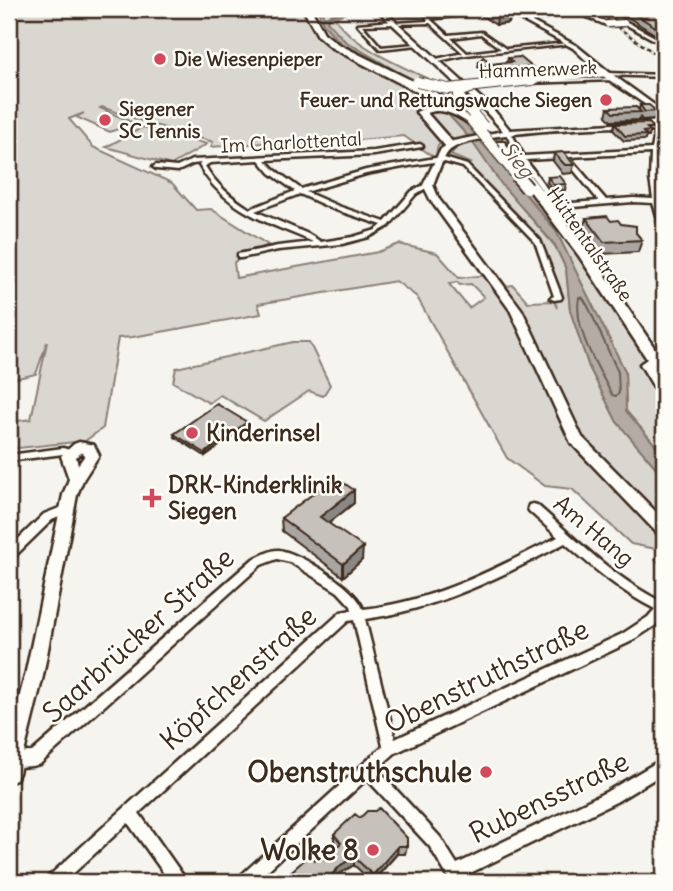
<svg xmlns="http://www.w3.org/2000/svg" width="673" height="891" viewBox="0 0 673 891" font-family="Delius,sans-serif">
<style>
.green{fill:#dad6d0;stroke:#8a8077;stroke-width:2;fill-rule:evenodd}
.water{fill:#b4aca4;stroke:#84786e;stroke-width:2}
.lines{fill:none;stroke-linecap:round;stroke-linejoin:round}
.shore{stroke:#6b5e54;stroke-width:2}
.street-casing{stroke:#3b2a1e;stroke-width:5}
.secondary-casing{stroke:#3b2a1e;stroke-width:5}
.highway-casing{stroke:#3b2a1e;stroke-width:5}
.street{fill:#fdfcf7;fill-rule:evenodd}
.secondary{fill:#fdfcf7;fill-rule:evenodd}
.highway{fill:#fdfcf7;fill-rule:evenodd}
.rail-casing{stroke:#3b2a1e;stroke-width:2.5}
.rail{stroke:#fdfcf7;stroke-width:2;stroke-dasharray:3.5;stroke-linecap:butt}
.secondary-bridge-casing{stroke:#3b2a1e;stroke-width:9;stroke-linecap:butt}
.highway-bridge-far1-casing{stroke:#3b2a1e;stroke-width:12;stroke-linecap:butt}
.highway-bridge-casing{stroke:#3b2a1e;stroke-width:16;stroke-linecap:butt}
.secondary-bridge{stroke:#fdfcf7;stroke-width:6}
.highway-bridge-far1{stroke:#fdfcf7;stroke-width:10}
.highway-bridge{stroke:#fdfcf7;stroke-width:12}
.wall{fill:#aba6a1;stroke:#3b2a1e;stroke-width:2}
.shaded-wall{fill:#8b8783;stroke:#3b2a1e;stroke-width:2}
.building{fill:#c7c1bb;stroke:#3b2a1e;stroke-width:2}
.poi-dot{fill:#d1495b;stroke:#fdfcf7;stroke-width:2.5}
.labels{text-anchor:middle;stroke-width:5;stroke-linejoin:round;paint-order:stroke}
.far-poi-label{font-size:19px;font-weight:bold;fill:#3b2a1e;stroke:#fdfcf7;text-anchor:start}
.far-street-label{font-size:19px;fill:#3b2a1e;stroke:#fdfcf7}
.far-water-label{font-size:21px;font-style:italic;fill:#65584d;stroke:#fdfcf7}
.poi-label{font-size:23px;font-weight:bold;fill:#3b2a1e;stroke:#fdfcf7;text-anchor:start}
.street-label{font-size:23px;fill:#3b2a1e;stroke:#fdfcf7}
.near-street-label{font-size:28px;fill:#3b2a1e;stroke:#fdfcf7}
.near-poi-label{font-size:28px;font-weight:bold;fill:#3b2a1e;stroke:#fdfcf7;text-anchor:end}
</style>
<rect width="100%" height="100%" fill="#f5f4ee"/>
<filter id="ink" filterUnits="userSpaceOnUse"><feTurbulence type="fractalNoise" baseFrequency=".0143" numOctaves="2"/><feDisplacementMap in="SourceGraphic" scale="14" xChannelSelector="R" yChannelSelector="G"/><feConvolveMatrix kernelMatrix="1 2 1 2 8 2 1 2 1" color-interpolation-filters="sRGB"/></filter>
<g filter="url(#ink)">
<path class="green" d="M 9,9 L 351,9 L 342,12 L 432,9 L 419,11 L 424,17 C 395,19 362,0 335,18 C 355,49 410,70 444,86 L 436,101 L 472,141 L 438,145 L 435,158 L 404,136 L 335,142 L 334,139 L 322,140 L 322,143 L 264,145 L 264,143 L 211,147 L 213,142 L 144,122 L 102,107 L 100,108 L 134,123 L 110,132 L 76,117 L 84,113 L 69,119 L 93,147 L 172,183 L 196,210 L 211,209 L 268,245 L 234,262 L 236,278 L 378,252 L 399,244 L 437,253 L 459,278 L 498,274 L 506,286 L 513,285 L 528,302 L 554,301 L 557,308 L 554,298 L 558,297 L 542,246 L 465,166 L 471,163 L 450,155 L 459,145 L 473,143 L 502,185 L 555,246 L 566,269 L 570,310 L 589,367 L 617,422 L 664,477 L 664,566 L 655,560 L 661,550 L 631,544 L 572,489 L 545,486 L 507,458 L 417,297 L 396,281 L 258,304 L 261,314 L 133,337 L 118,338 L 103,428 L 85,441 L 9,449 L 9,422 L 31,419 L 47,342 L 36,374 L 9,380 ZM 457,282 L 460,285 L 471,284 L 484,297 L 469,308 L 449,284 Z
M 143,127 L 207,144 L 171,165 L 106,147 Z
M 499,135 L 556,209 L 664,365 L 664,455 L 626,411 L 625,371 L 556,231 L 482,139 Z
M 293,342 L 309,342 L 330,385 L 323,396 L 309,391 L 264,421 L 220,395 L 209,403 L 173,382 L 176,368 Z"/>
<path class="water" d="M 317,9 L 321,9 L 324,17 L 347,9 L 426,9 L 347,11 L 329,17 L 327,21 L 345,41 L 422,86 L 461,118 L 556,231 L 625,371 L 626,411 L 664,455 L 664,477 L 617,422 L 589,367 L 570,310 L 566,269 L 555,245 L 502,185 L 469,137 L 436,101 L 371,58 L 340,43 L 324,25 Z"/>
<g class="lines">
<path class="shore" d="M 579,297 L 583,298 L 588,306 L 618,372 L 619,393 L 616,396 L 612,395 C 598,367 573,329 579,297 Z"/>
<g class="street-casing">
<path id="street" d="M 495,9 L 496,11 L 430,19 L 448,35 L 482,32 L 506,49 L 568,43 L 570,44 L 466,55 L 434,62 L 432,60 L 463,53 L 430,23 L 362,25 L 381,47 L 416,44 L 418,45 L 380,49 L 357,24 L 393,21 L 395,23 L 428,21 L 426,17 ZM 481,34 L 501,49 L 467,53 L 451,38 Z
M 623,21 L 625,21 L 664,42 L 664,45 L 623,23 Z
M 606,73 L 664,75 L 664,77 L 604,75 Z
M 616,78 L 614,80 L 525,83 L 523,82 L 525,81 Z
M 656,121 L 658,122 C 665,134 656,152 656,166 C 655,177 657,189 659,200 L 664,200 L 664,204 L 660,204 L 664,218 L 664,230 L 661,228 L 653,203 L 633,202 L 561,208 L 566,215 L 561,216 L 521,162 L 505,132 L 510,131 L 524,156 L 652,149 L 656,129 L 653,123 ZM 651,153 L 650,179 L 653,199 L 633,198 L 606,200 L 569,157 ZM 563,158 L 564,158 L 599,201 L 558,204 L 526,160 Z
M 420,144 L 423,146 L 422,147 L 374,155 L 265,160 L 275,170 L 301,189 L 366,170 L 441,157 L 467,165 L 540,240 L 562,297 L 561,299 L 554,300 L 550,298 L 554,296 L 535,242 L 463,167 L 441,161 L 414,165 L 366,174 L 306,192 L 338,206 L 385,222 L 412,191 L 426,184 L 431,185 L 416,194 L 389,226 L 369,237 L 342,244 L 278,250 L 241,258 L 238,258 L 238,254 L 278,246 L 313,242 C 303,237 292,233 282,229 C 248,215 217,198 199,165 L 201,163 L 193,164 L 178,171 L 156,169 L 153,167 L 156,165 L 177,167 L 192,160 L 374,151 ZM 259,160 L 270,173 L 295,191 L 250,209 C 231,197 216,185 205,166 L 210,163 ZM 300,194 L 333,209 L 382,225 L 376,230 L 353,237 L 321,242 L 308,234 L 255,211 Z
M 63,448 L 73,451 L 75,453 L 73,455 L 70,456 L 63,454 L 9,461 L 9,455 Z
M 533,504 L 537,505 C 577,540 615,579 664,603 L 664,615 L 656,625 L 630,642 L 395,753 L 377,769 L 440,837 L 457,864 L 606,792 L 664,758 L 664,773 L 616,802 L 464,876 L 466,882 L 451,882 L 430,847 L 367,779 L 255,882 L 237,882 L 239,877 L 383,746 L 354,620 L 348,621 L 139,813 L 184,877 L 186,882 L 170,882 L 128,823 L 64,882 L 46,882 L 48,877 L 341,612 L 352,610 L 351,606 L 338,592 L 290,562 L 277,559 L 261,565 L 40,764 C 31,767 17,768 9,765 L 9,755 L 13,753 L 32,752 L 253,559 C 261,556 271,549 279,550 C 300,553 357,588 363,609 C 433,602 497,568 558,537 L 529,511 L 528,508 L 529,505 ZM 565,543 C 593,568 621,592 655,609 L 648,617 L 622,634 L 395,739 L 365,619 C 436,610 503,576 565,543 Z
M 67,505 L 71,506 L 72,509 L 71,512 L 52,520 L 13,558 L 9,559 L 9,548 L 44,514 Z"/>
</g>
<g class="secondary-casing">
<path id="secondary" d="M 376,9 L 382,9 L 492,108 L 510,130 L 664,121 L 664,125 C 625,127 474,129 449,151 C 442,159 437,175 433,185 L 439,199 L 522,310 L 582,437 L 664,520 L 664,536 L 658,534 L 571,443 L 510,310 L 431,201 L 423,185 L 441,149 L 453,141 L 503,131 L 486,112 Z
M 501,9 L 508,9 L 577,46 L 609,72 L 664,112 L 664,117 L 603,76 L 573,48 Z
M 539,9 L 581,10 L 611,24 L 606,25 L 580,14 Z
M 605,9 L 611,9 L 627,23 L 622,24 Z
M 79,442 L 94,445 L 99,455 L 83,480 L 77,495 L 43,676 L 19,773 L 16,780 L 9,783 L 9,736 L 25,676 L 63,495 L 69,479 L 61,456 L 74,444 ZM 82,452 L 85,455 L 78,465 L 76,457 Z"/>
</g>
<g class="highway-casing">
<path id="highway" d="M 303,9 L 311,9 L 324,33 L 338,44 L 435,92 L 477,121 L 468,123 C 456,115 442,107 427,113 L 455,145 L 446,147 L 416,112 L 434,104 L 444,106 L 332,48 L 318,36 Z
M 606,71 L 610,74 L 609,76 L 532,83 L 527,80 L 532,77 Z
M 496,142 L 504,142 L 589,251 L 664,362 L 664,395 L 658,394 L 640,364 L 647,359 L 579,256 L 496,146 Z"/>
</g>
<use href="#street" class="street"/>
<use href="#secondary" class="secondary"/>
<use href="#highway" class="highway"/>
<g class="rail-casing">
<path id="rail" d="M 592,9 L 664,60"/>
</g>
<use href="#rail" class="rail"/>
<g class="secondary-bridge-casing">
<path id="secondary-bridge" d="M 608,24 L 624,23"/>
</g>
<g class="highway-bridge-far1-casing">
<path id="highway-bridge-far1" d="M 417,82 L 448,89 L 532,80
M 472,87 L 461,91 L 458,96 L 483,126
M 472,121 L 518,177"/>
</g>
<g class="highway-bridge-casing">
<path id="highway-bridge" d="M 517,176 L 527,188"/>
</g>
<use href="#secondary-bridge" class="secondary-bridge"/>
<use href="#highway-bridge-far1" class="highway-bridge-far1"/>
<use href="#highway-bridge" class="highway-bridge"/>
</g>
<path class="wall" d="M 483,9 L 510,17 L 509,23 L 496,25 L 482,16 Z
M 528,9 L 552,9 L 551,15 L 546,19 L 538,20 L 530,18 L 531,15 L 527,12 Z
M 661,9 L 658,14 L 664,13 L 664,40 L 626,16 L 628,10 Z
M 508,58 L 532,67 L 531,72 L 502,74 L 502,76 L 492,77 L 478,67 L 479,62 L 493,64 L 507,62 Z
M 640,105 L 656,111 L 654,119 L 642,120 L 640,117 L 639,120 L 611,121 L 606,116 L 608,108 L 639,109 Z
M 615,124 L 654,128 L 652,133 L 650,133 L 649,137 L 646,137 L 645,140 L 624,141 L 613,130 Z
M 664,148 L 664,184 L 659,180 L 660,152 L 662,149 Z
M 554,153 L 574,165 L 572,173 L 563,174 L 553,161 Z
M 548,177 L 566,184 L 565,190 L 553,191 L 547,182 Z
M 586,218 L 611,221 L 621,224 L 636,233 L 642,240 L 638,252 L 601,254 L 583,230 Z
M 247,422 L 248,425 L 205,456 L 175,437 L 174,434 Z
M 354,490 L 354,503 L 329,523 L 362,560 L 343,577 L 282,531 L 281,518 Z
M 360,818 L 407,846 L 405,854 L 397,854 L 372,882 L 354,865 L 341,873 L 332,882 L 285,882 L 285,877 L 324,859 L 338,846 L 334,842 L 334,834 Z"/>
<path class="shaded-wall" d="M 540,9 L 552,9 L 551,15 L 546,19 L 538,20 Z
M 510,17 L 509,23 L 496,25 L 497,18 Z
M 503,71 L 502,76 L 492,77 L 493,72 Z
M 247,422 L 248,425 L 205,456 L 205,453 Z
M 354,490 L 354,503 L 320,530 L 320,517 Z
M 363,547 L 362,560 L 343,577 L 343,564 Z
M 398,846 L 397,854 L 372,882 L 373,875 Z
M 354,857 L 354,865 L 341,873 L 332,882 L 325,882 L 341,865 Z"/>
<path class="building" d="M 483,9 L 497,9 L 510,17 L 497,18 Z
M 635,9 L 658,9 L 655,14 L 664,13 L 664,32 L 628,10 Z
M 483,57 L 493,64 L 512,62 L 508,58 L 520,57 L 532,67 L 501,69 L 503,71 L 493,72 L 479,62 Z
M 640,105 L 649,105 L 656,111 L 645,112 Z
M 636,107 L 641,112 L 613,113 L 608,108 Z
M 649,123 L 654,128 L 647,128 L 650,131 L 643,132 L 646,135 L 625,136 L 615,124 Z
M 664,148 L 664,179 L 660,176 L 662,149 Z
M 564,152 L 574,165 L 565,165 L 554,153 Z
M 560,176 L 566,184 L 554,185 L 548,177 Z
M 607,216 L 611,221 L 618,220 L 621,224 L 636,226 L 636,233 L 642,240 L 604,242 L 586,218 Z
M 217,404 L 247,422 L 205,453 L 174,434 Z
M 335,477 L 354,490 L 320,517 L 363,547 L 343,564 L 281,518 Z
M 379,808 L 407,838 L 407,846 L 398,846 L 373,875 L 354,857 L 341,865 L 325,882 L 288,882 L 285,877 L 311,854 L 315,860 L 320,855 L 324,859 L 341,843 L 334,834 L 355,814 L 360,818 L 367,811 L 375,811 Z"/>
</g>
<g class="poi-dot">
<circle cx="160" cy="59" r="7"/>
<circle cx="606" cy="100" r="7"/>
<circle cx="105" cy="120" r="7"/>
<circle cx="192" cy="433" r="7"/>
<path d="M148.5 487.5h7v7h7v7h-7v7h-7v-7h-7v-7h7z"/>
<circle cx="486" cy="772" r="7"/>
<circle cx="373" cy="850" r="7"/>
</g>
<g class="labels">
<g class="far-poi-label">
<text x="174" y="66">Die Wiesenpieper</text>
<text x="592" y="107" text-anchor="end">Feuer- und Rettungswache Siegen</text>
<text x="119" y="116">Siegener<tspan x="119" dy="22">SC Tennis</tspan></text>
</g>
<g class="far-street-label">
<text transform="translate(538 69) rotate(-2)" y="7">Hammerwerk</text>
<text transform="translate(291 142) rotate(-3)" y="7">Im Charlottental</text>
<text transform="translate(590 244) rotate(55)" y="7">Hüttentalstraße</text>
</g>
<g class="far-water-label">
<text transform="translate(517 160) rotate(51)" y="7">Sieg</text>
</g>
<g class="poi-label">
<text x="206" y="441">Kinderinsel</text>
<text x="168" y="493">DRK-Kinderklinik<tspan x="168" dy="26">Siegen</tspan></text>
</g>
<g class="street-label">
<text transform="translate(594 531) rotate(40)" y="8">Am Hang</text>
</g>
<g class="near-street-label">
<text transform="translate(138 635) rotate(-42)" y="10">Saarbrücker Straße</text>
<text transform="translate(486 676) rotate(-26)" y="10">Obenstruthstraße</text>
<text transform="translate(238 678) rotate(-42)" y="10">Köpfchenstraße</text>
<text transform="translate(549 797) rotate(-26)" y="10">Rubensstraße</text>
</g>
<g class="near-poi-label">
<text x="472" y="782">Obenstruthschule</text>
<text x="359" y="860">Wolke 8</text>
</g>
</g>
<rect width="673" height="891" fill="none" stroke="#fdfcf7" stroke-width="35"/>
<rect x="18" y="18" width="638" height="856" fill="none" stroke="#3b2a1e" stroke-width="2.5" filter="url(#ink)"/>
</svg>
